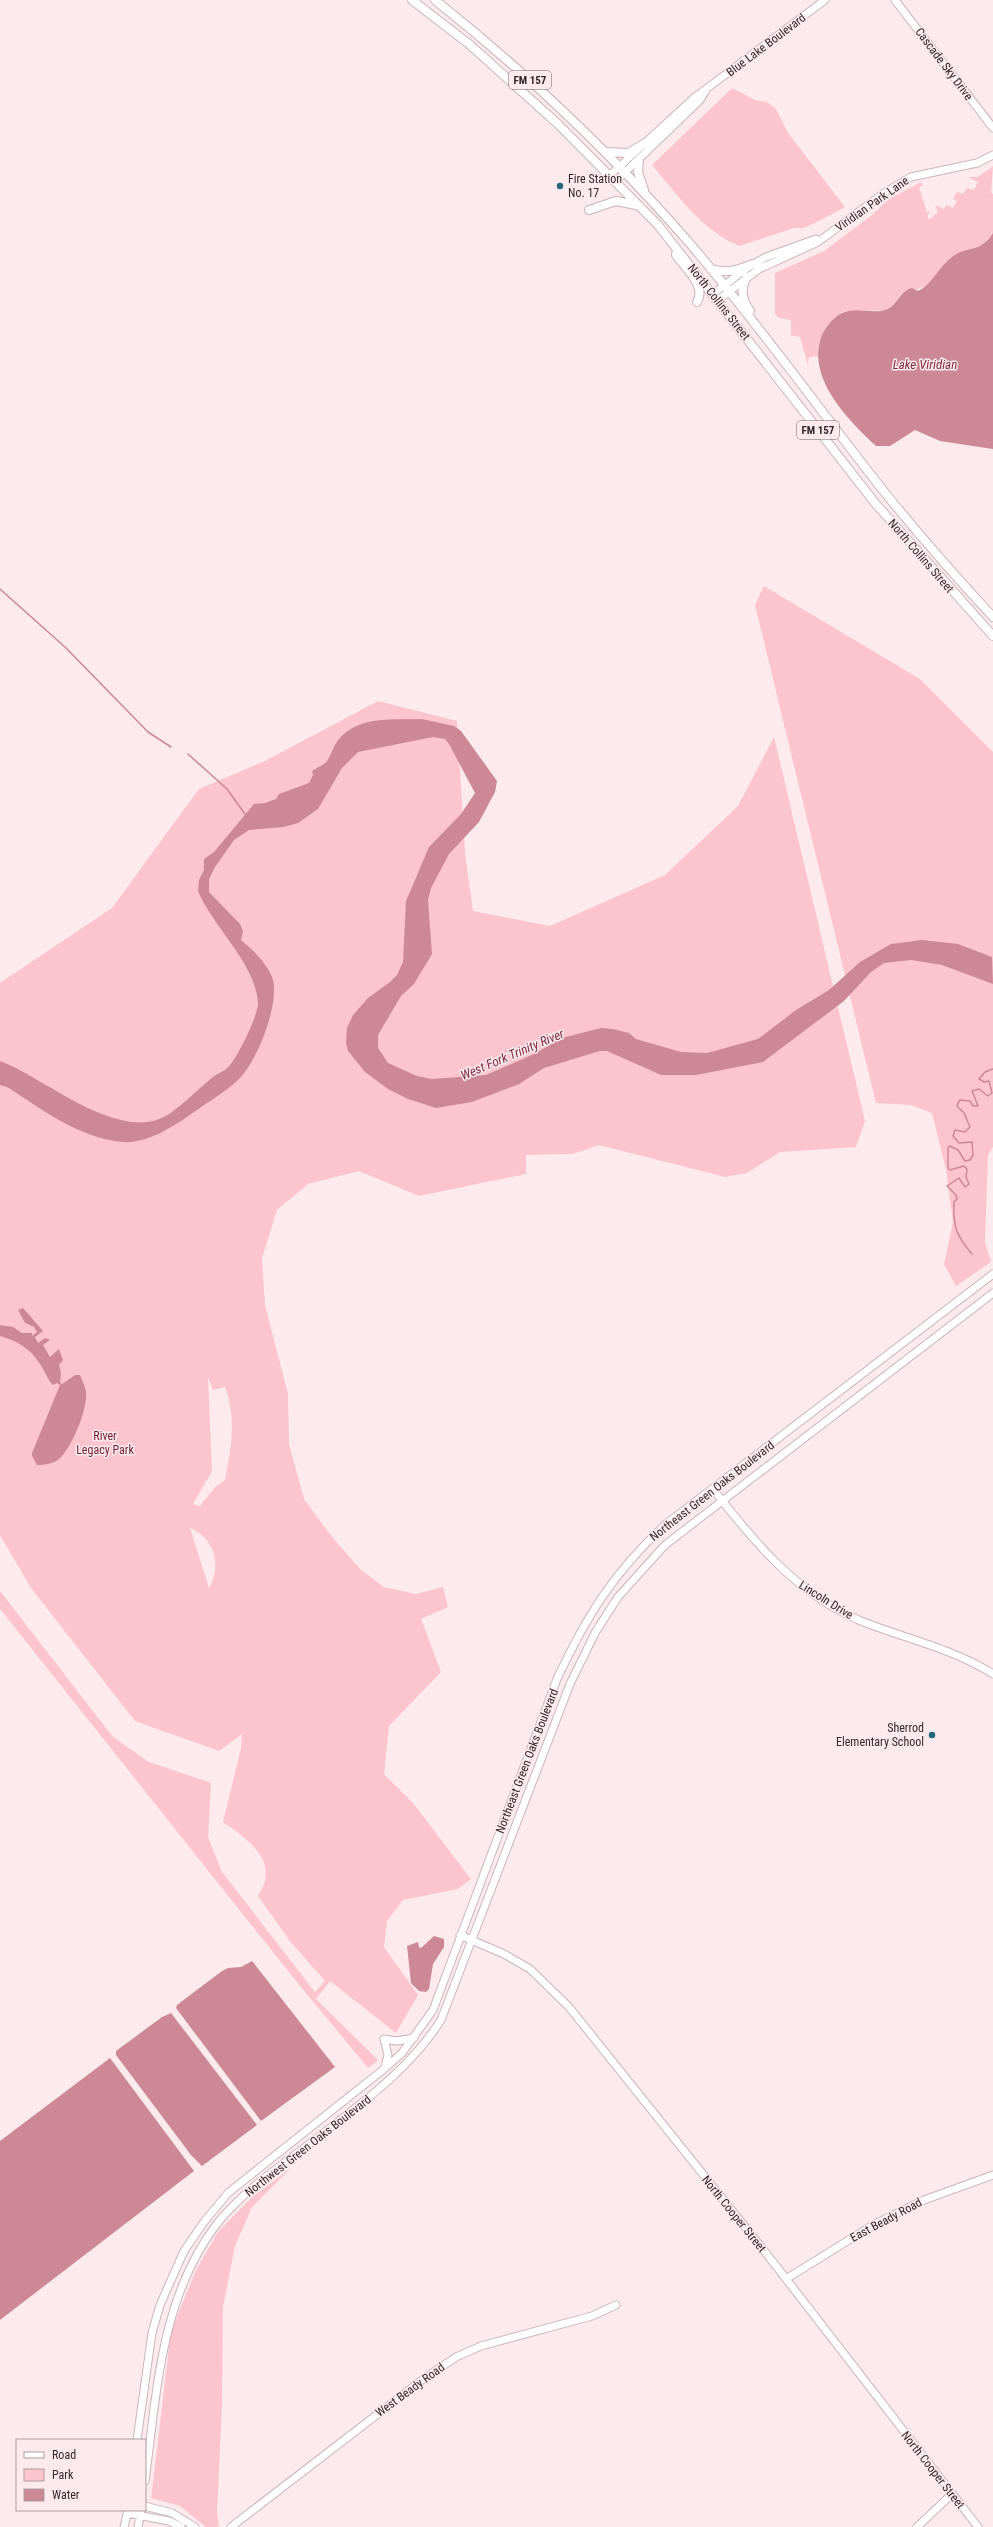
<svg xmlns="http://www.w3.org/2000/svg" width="993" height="2527" viewBox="0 0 993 2527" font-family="'Roboto Condensed',sans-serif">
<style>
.green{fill:#fcc5ce;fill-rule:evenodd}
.water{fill:#cd8895}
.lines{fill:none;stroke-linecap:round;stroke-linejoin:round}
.stream{stroke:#cd8895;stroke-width:1.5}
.secondary-casing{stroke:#cab5b8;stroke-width:9}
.primary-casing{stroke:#cab5b8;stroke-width:10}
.secondary{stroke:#fff;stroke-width:7}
.primary{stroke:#fff;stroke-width:8}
.poi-dot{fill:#236778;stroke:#fceaed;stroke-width:1.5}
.labels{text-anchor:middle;stroke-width:3;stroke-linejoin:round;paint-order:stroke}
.shield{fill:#fceaed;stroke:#6e6364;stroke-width:1}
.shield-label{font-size:11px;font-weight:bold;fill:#31292a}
.street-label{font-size:12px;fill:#31292a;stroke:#fceaed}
.poi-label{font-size:12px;fill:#31292a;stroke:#fceaed;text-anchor:start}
.park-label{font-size:12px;fill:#701e36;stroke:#fceaed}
.water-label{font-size:13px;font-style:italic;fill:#802d43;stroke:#fceaed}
</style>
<rect width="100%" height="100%" fill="#fceaed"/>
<path class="green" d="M 732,88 L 755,100 L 767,102 L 776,109 L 788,133 L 845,207 L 815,223 L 803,228 L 794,228 L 739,246 C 702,230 677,195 652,165 Z
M 993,166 L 991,193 L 993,194 L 993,233 L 983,245 L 972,250 L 966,250 L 950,258 L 927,286 L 901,294 L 893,305 L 885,310 L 845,311 L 838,315 L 824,330 L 818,348 L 819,356 L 809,357 L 808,365 L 800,337 L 791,335 L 791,320 L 779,318 L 775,314 L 775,273 L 824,251 L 872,215 L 889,199 L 921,182 L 923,186 L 919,187 L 927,212 L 930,211 L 927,217 L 930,219 L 938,212 L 935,205 L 944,209 L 946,205 L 953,208 L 957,201 L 953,199 L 957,192 L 963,194 L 967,188 L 974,190 L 978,182 L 968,177 L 978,177 Z
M 764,586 L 920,679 L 993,752 L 993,1147 L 988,1155 L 985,1242 L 991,1262 L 956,1286 L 944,1264 L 953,1222 L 946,1170 L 932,1113 L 911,1105 L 876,1103 L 755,605 Z
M 378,701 L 457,721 L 465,853 L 473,911 L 550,926 L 665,875 L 738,806 L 774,737 L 865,1121 L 856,1147 L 780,1152 L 747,1173 L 725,1177 L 599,1145 L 573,1154 L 526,1155 L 526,1174 L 419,1196 L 359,1171 L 308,1184 L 277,1210 L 262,1258 L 265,1305 L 288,1394 L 289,1444 L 304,1499 L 333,1538 L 360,1569 L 384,1587 L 416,1594 L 443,1587 L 448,1607 L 421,1619 L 441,1672 L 389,1726 L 384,1774 L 413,1803 L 471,1879 L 458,1889 L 403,1900 L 387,1921 L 384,1947 L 418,1995 L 396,2033 L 330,1981 L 316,1999 L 378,2060 L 368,2068 L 296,1981 L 0,1609 L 0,1591 L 113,1737 L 149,1762 L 211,1783 L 208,1837 L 222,1872 L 315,1992 L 325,1981 L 289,1940 L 258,1896 C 281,1862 249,1840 223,1822 L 241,1748 L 242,1734 L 219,1751 L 135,1721 L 31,1588 L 0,1535 L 0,983 L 112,908 L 199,789 L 265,761 ZM 208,1377 L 213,1390 L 225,1387 C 237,1421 231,1446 225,1480 L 215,1487 L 200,1506 L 193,1504 L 212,1471 ZM 190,1528 C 215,1538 222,1566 209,1588 Z
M 291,2168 L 252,2207 L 235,2246 L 223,2307 L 222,2404 L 217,2513 L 219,2527 L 206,2527 L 180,2506 L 151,2498 L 171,2331 L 197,2268 L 218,2232 L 251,2198 Z"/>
<path class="water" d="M 993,233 L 993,449 L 940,441 L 915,430 L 890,446 L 876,446 C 848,420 805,377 822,335 C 825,328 833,318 840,314 C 854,306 870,314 885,310 C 897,307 899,291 912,288 L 918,291 C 934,283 938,267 952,257 C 970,244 978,255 993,233 Z
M 422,719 L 454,726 L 461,731 L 497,781 L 495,792 L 479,822 L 449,854 L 431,888 L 428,900 L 432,954 L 414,984 L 401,996 L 378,1035 L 378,1048 L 388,1063 L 417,1076 L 432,1079 L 486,1075 L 534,1054 L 562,1038 L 601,1028 L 613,1029 L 629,1033 L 636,1039 L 681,1052 L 707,1053 L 758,1039 L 796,1010 L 829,990 L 860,962 L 891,944 L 922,940 L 958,944 L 992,957 L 993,984 L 942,965 L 911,960 L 884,963 L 871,972 L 844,1001 L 763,1062 L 696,1075 L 661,1075 L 607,1051 L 600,1051 L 544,1068 L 519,1084 L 472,1102 L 436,1108 L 408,1099 L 388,1089 L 365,1072 L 348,1051 L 346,1043 L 347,1028 L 353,1015 L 368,998 L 390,982 L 397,975 L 403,962 L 406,901 L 429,847 L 461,814 L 475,793 L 449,744 L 445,739 L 433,737 L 358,752 L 342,768 L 318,809 L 298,823 L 284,827 L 249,830 L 234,840 L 215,867 L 209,879 L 209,892 L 240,924 L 243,931 L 241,940 C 252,949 269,965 273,980 C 279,1005 258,1059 240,1078 C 228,1090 211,1100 197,1110 C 177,1124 149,1144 123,1142 C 79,1138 43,1110 7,1087 L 0,1085 L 0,1061 C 46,1078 121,1146 169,1114 C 184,1104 198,1089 213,1077 C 218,1073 226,1071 230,1065 C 238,1056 259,1014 258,1002 C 255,963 213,927 198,891 L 199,880 L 204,870 L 204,859 L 214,852 L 254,804 L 265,803 L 276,799 L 279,794 L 309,783 L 313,775 L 312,771 C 316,768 324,765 327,761 C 332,754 333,746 339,739 C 359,715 393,720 422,719 Z
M 23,1308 L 43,1331 L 35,1337 L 38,1343 L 45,1338 L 50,1340 L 43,1345 L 50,1357 L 59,1349 L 63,1360 L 59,1365 L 61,1373 L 60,1383 L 62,1384 L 75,1375 L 80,1375 C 82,1380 85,1386 86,1392 C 88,1409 71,1450 58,1460 C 52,1464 44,1465 37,1465 L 32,1456 L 32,1453 L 60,1385 L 57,1383 L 53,1385 C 47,1379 45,1371 40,1364 C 30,1348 17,1341 0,1336 L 0,1325 L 13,1327 L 22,1333 L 32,1333 L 32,1336 L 37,1332 L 34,1327 L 25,1323 L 18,1310 Z
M 434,1936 L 444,1939 L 444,1947 L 433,1964 L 429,1989 L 426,1992 L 419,1991 L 411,1983 L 407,1946 L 418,1942 L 419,1947 L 421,1948 Z
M 252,1961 L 335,2067 L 261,2121 L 176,2008 L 177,2005 L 222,1971 L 228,1968 L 241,1967 Z
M 171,2013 L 257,2125 L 202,2166 L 191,2155 L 116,2055 L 116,2051 L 162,2017 Z
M 110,2058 L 194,2171 L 0,2320 L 0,2141 Z"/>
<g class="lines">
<path class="stream" d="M 0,589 L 66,648 L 148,732 L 171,747
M 188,754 L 227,789 L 245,814
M 972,1254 C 956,1235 953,1227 954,1202 L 957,1199 L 956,1195 L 947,1186 L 959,1178 L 965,1187 L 969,1184 L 966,1177 L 967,1169 L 964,1166 L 950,1170 L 948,1168 L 948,1148 L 950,1146 L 958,1150 L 965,1161 L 970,1160 L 973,1155 L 972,1142 L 959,1143 L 953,1136 L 955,1130 L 965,1132 L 970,1127 L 964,1113 L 957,1106 L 958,1103 L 960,1100 L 970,1101 L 973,1106 L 978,1106 L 972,1091 L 979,1089 L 988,1096 L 992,1093 L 989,1081 L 984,1082 L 979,1079 L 985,1072 L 993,1069"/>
<g class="secondary-casing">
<path id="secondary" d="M 895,0 L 993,128
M 610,175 L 694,98 L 825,0
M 615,182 L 700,100 L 705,92
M 713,294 L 747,268 L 766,257 L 816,239
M 718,300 L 759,269 L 818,242 L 884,193 L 911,177 L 977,163 L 993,155
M 713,1489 C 754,1542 798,1595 861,1621 C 906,1639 952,1648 993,1674
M 460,1935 L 504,1954 L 530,1969 L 569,2007 L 766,2253 L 978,2527
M 384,2039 L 388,2055 L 385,2067
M 384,2039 L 397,2041 L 414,2038
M 786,2279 L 873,2225 L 924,2200 L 993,2175
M 137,2440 L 152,2333 L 160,2305 L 184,2251 L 204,2222 L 228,2193 L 384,2069 L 402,2053 L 433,2010 L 557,1679 C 587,1615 614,1572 666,1524 L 993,1274
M 145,2481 C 157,2393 160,2299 216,2225 C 243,2190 283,2165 317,2138 C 363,2102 409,2070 441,2020 L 570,1684 L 595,1633 L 618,1597 L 665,1545 L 993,1293
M 145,2506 L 172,2513 L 195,2527
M 127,2513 L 169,2521 L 181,2527
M 124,2527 L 128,2510
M 138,2527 L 141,2510
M 231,2527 L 422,2380 L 456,2357 L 481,2346 L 592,2316 L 616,2305
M 917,2527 L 952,2494"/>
</g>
<g class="primary-casing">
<path id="primary" d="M 412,0 L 469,44 L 558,124 L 658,225 L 875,503 L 993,636
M 435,0 C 528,74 614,156 692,246 C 760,326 821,412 886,494 C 920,536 956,577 993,617
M 606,152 L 628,153 L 649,141
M 639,160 L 638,172 L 644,190
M 589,210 L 616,201 L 636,205
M 677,250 L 676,255 C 685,268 707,286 697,302
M 711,269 C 727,274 738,270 753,264
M 747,277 C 740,288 742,300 750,311"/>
</g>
<use href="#secondary" class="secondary"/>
<use href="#primary" class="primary"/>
</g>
<g class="poi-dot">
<circle cx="560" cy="186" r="4"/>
<circle cx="932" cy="1735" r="4"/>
</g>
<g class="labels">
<g class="shield">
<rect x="509" y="71" width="42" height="18" rx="3"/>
<rect x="797" y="421" width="42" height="18" rx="3"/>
</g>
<g class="shield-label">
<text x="530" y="84">FM 157</text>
<text x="818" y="434">FM 157</text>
</g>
<g class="street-label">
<text transform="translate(766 45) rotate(-37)" y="4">Blue Lake Boulevard</text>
<text transform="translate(944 64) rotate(53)" y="4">Cascade Sky Drive</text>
<text transform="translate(872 204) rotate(-35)" y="4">Viridian Park Lane</text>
<text transform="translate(719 302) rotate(52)" y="4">North Collins Street</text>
<text transform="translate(921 556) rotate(49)" y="4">North Collins Street</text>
<text transform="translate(712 1491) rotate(-38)" y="4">Northeast Green Oaks Boulevard</text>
<text transform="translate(826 1600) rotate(32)" y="4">Lincoln Drive</text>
<text transform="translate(527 1761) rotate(-69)" y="4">Northeast Green Oaks Boulevard</text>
<text transform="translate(308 2146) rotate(-38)" y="4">Northwest Green Oaks Boulevard</text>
<text transform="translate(734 2214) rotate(51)" y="4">North Cooper Street</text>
<text transform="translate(886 2220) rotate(-28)" y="4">East Beady Road</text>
<text transform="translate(410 2390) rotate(-36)" y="4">West Beady Road</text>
<text transform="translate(933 2470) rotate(52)" y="4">North Cooper Street</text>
</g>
<g class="poi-label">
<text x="568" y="183">Fire Station<tspan x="568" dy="14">No. 17</tspan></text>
<text x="924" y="1732" text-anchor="end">Sherrod<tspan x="924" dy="14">Elementary School</tspan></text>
</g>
<g class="park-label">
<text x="105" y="1440">River<tspan x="105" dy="14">Legacy Park</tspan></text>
</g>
<g class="water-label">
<text x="925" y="369">Lake Viridian</text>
<text transform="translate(512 1054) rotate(-23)" y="5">West Fork Trinity River</text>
</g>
</g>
<rect x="16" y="2439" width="130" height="72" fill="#fceaed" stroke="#ab9d9f"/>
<rect x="24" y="2452" width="20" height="6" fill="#ffffff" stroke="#ab9d9f"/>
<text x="52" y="2459" font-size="12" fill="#31292a">Road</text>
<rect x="24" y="2469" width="20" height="12" fill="#fcc5ce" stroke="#ab9d9f"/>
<text x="52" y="2479" font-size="12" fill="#31292a">Park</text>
<rect x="24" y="2489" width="20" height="12" fill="#cd8895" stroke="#ab9d9f"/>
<text x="52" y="2499" font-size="12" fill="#31292a">Water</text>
</svg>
